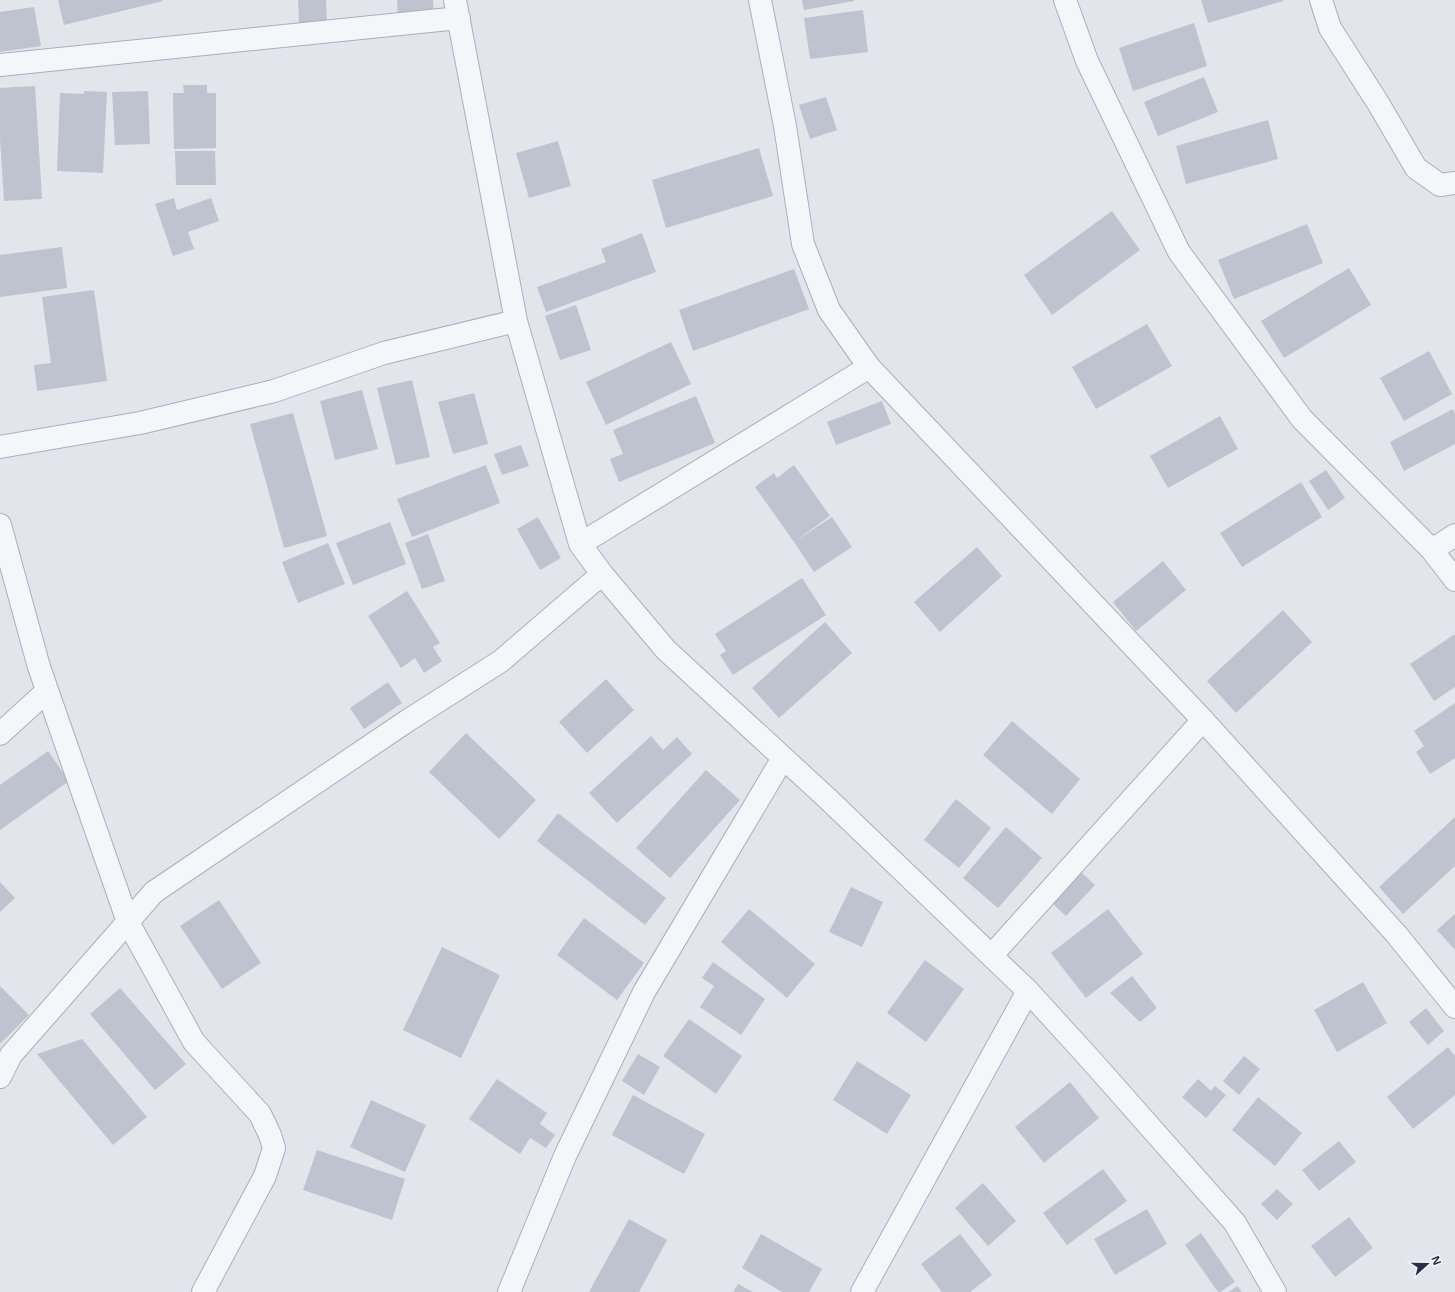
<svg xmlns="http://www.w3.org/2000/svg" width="1455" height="1292" viewBox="0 0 1455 1292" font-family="'Noto Sans',sans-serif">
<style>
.building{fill:#bec3cf}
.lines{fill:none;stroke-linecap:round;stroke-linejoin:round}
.minor-casing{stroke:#aaafba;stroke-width:24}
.minor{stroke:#f5f6f9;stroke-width:22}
</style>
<rect width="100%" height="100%" fill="#e2e5ec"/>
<path class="building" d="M 58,0 L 162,0 L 163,1 L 64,25 Z
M 298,0 L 326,0 L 327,22 L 299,23 Z
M 397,0 L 433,0 L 434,17 L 398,19 Z
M 802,0 L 854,0 L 854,1 L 804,10 Z
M 1201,0 L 1283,0 L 1283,1 L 1208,23 Z
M 34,7 L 41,46 L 0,52 L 0,12 Z
M 863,10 L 868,52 L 810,59 L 804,18 Z
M 1194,23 L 1207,66 L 1133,91 L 1119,48 Z
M 1204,77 L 1218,112 L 1158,136 L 1144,102 Z
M 183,85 L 207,85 L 207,93 L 216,93 L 216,148 L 174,149 L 173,93 L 184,93 Z
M 35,86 L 42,199 L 4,201 L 0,138 L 0,88 Z
M 84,91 L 107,92 L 103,173 L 57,171 L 60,93 L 84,94 Z
M 148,91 L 150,144 L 115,145 L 112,92 Z
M 826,97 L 837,130 L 810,139 L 799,105 Z
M 1268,120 L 1278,159 L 1186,184 L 1176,146 Z
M 558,141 L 571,186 L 529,198 L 516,153 Z
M 759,148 L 773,196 L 666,228 L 652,180 Z
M 175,151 L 215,151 L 216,185 L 176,185 Z
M 174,198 L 177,210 L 211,198 L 219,221 L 188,232 L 194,249 L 173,256 L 155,204 Z
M 1112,211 L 1140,250 L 1052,315 L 1024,275 Z
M 1307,224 L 1323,263 L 1234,299 L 1218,260 Z
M 642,233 L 656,272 L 546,312 L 537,287 L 606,262 L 601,249 Z
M 62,247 L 67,288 L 0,297 L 0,255 Z
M 1349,268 L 1371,305 L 1284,358 L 1261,321 Z
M 794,269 L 809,309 L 693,351 L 679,310 Z
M 94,290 L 107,381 L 37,391 L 34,365 L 51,363 L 42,297 Z
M 576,305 L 591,350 L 560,360 L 545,316 Z
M 1147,324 L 1172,366 L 1096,409 L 1072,367 Z
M 671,342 L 691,384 L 606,425 L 586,382 Z
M 1429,351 L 1452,394 L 1404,421 L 1380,378 Z
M 412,380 L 430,457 L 396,465 L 377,388 Z
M 362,390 L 378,449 L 335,460 L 320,401 Z
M 474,393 L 488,444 L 453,454 L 438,402 Z
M 696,396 L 715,443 L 619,482 L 610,459 L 623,454 L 613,430 Z
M 882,401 L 891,424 L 836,445 L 827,422 Z
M 1453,409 L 1455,414 L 1455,444 L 1404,471 L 1390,442 Z
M 293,413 L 327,536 L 284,548 L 250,424 Z
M 1220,416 L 1238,449 L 1168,488 L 1150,456 Z
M 521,445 L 529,466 L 502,475 L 494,454 Z
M 486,465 L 500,503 L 412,537 L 397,499 Z
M 794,465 L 830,516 L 794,542 L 755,487 L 774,473 L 777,478 Z
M 1326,470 L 1345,498 L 1328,510 L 1309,481 Z
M 1301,482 L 1322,517 L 1242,567 L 1220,533 Z
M 538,517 L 561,558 L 540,570 L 517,529 Z
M 832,517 L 852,547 L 814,572 L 794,542 Z
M 390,522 L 406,564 L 353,585 L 336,543 Z
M 428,534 L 445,581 L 422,589 L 405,543 Z
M 328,543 L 345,584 L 298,603 L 282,562 Z
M 977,547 L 1002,576 L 940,632 L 914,602 Z
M 1163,561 L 1186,590 L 1136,631 L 1113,602 Z
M 802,578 L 826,615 L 733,675 L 720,655 L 726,651 L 715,634 Z
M 407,591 L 440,643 L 433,647 L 442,661 L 424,673 L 415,658 L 401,668 L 368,616 Z
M 1283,610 L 1312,642 L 1236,713 L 1207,681 Z
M 825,622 L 852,653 L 779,718 L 752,688 Z
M 1455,634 L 1455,687 L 1434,701 L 1410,664 Z
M 606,679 L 634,710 L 587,753 L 559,722 Z
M 388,682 L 402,703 L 364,729 L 350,708 Z
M 1455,703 L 1455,758 L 1430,774 L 1416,752 L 1424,746 L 1414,731 Z
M 1012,721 L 1080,779 L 1052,814 L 983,755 Z
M 466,733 L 536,800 L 499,839 L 429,772 Z
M 651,736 L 663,750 L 677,737 L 692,754 L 617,823 L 589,793 Z
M 48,751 L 69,781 L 0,830 L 0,785 Z
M 706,770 L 740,800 L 670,878 L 636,848 Z
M 956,799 L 991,828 L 959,868 L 924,840 Z
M 558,813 L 666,898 L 645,925 L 537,841 Z
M 1455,817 L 1455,866 L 1403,914 L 1379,887 Z
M 1006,827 L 1042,858 L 998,908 L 963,878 Z
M 1080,871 L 1095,885 L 1066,916 L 1051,902 Z
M 0,882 L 15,898 L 0,912 Z
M 851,887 L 883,902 L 862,947 L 829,932 Z
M 219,900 L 261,963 L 222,989 L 180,926 Z
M 749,909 L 815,964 L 787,998 L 721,942 Z
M 1108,909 L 1143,954 L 1086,998 L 1051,953 Z
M 1455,914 L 1455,950 L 1437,930 Z
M 584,918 L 644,963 L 617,1000 L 557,955 Z
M 442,947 L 500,975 L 461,1058 L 403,1030 Z
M 925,960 L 964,989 L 926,1042 L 887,1013 Z
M 713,962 L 765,999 L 741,1035 L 700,1007 L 714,986 L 702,978 Z
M 1132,976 L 1157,1008 L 1140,1022 L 1110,993 Z
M 1363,982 L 1387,1023 L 1337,1052 L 1314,1010 Z
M 0,986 L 29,1015 L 0,1044 Z
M 120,988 L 186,1064 L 155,1090 L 90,1014 Z
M 1426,1008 L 1444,1031 L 1428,1045 L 1409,1022 Z
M 689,1019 L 742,1056 L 716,1094 L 663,1056 Z
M 82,1039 L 147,1117 L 113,1145 L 37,1054 Z
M 1448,1047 L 1455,1056 L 1455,1095 L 1413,1129 L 1387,1097 Z
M 638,1054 L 660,1067 L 644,1095 L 622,1081 Z
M 1244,1056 L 1260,1069 L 1239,1095 L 1223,1081 Z
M 857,1061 L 911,1095 L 887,1134 L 833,1100 Z
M 497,1079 L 547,1113 L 540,1124 L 555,1135 L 546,1148 L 530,1138 L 520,1154 L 469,1119 Z
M 1198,1079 L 1211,1091 L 1215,1086 L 1226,1095 L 1206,1118 L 1182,1097 Z
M 1070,1082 L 1099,1118 L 1044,1163 L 1015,1127 Z
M 633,1095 L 705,1134 L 684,1174 L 612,1135 Z
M 1258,1097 L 1302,1133 L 1275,1166 L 1232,1130 Z
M 371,1100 L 426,1125 L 405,1172 L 350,1147 Z
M 1339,1141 L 1356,1162 L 1319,1191 L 1302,1170 Z
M 317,1150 L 405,1179 L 392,1220 L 303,1190 Z
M 1103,1169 L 1127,1201 L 1067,1245 L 1043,1213 Z
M 983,1183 L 1016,1221 L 988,1246 L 955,1208 Z
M 1277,1189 L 1293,1204 L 1277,1220 L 1261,1204 Z
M 1147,1209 L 1167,1244 L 1115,1275 L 1094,1239 Z
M 1349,1217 L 1373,1248 L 1335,1277 L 1311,1246 Z
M 629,1219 L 667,1240 L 639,1292 L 589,1292 Z
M 1201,1233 L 1235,1282 L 1220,1292 L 1218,1292 L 1185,1245 Z
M 761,1234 L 822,1269 L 809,1292 L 782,1292 L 742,1268 Z
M 960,1234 L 992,1275 L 970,1292 L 942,1292 L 921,1264 Z
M 738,1284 L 753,1292 L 733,1292 Z
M 1237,1286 L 1242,1292 L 1229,1292 Z"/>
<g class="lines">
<g class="minor-casing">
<path id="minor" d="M 455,0 L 516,321 L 580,544 L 602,574 L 666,650 L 828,799 L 1028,991 L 1090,1059 L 1235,1223 L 1275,1292
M 760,0 L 785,126 L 803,244 L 829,310 L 869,367 L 1203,720 L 1397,935 L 1455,1007
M 1065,0 L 1087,61 L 1179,252 L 1302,419 L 1432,550 L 1455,580
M 1321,0 L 1330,28 L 1378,103 L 1416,168 L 1440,185 L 1455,183
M 0,65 L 459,18
M 0,447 L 140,423 L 274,391 L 384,353 L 516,321
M 0,525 L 39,667 L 128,922 L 194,1042 L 260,1114 L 270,1135 L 274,1148 L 265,1176 L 203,1292
M 580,544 L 869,367
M 1432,550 L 1455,535
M 0,734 L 47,691
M 992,955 L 1203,720
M 0,1077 L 11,1055 L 154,892 L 407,721 L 501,661 L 602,574
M 509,1292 L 565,1156 L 644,992 L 783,758
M 862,1292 L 1028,991"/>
</g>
<use href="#minor" class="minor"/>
</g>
<g transform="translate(1427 1264) rotate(69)" stroke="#f2f4f9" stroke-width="3" paint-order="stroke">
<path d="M0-3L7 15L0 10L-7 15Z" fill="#273046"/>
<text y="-6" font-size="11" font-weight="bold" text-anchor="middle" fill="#273046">N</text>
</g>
</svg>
